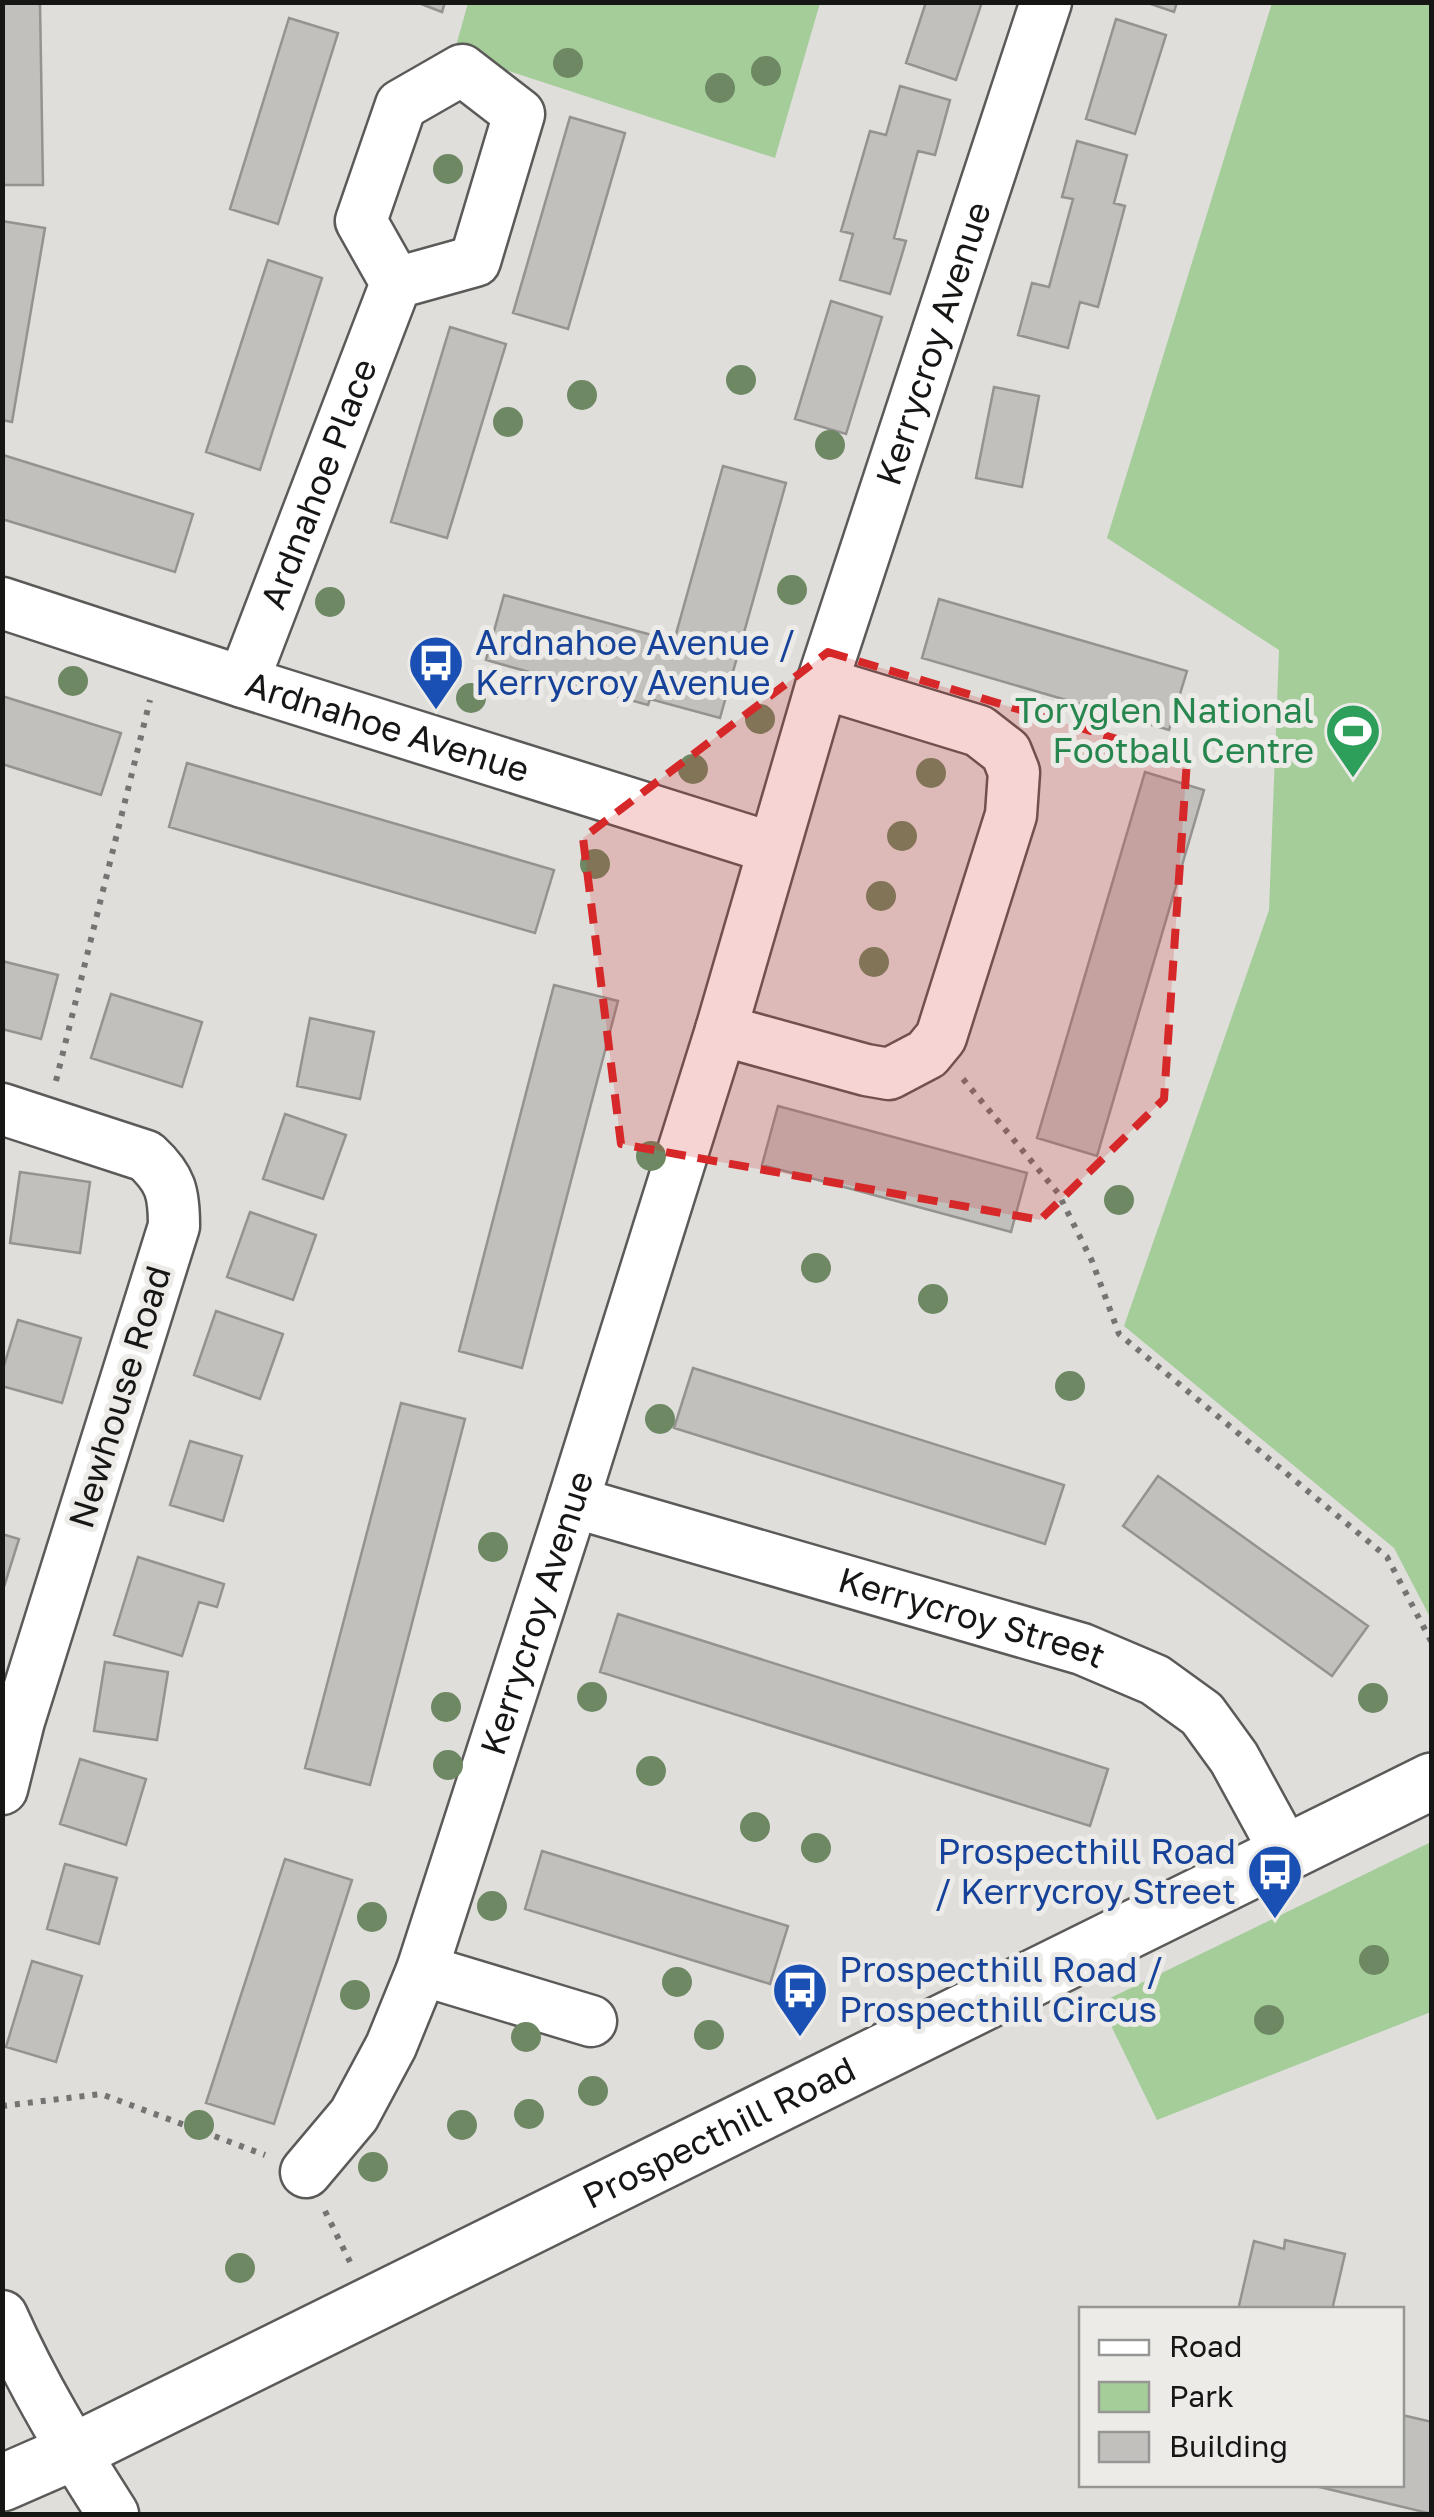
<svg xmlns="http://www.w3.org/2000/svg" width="1434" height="2517" viewBox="0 0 1434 2517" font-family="'Golos Text',sans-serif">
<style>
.green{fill:#a4cd99}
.building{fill:#c1c0bd;stroke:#949390;stroke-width:2.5}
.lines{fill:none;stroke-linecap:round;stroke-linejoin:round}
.minor-casing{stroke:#5b5a58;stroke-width:55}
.major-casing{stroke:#5b5a58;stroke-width:60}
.path{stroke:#757472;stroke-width:6;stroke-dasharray:5 8;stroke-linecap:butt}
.minor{stroke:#fff;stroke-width:50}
.major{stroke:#fff;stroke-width:55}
.tree{fill:#6d8863}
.marked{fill:#d62828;fill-opacity:0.2;stroke:#d62828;stroke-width:8;stroke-dasharray:20 12;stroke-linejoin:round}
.labels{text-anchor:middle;stroke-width:10;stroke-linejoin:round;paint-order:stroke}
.street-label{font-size:35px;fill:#161615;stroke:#ecebe8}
.transit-label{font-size:35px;fill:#164399;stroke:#ecebe8;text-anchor:start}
.leisure-label{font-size:35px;fill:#27864d;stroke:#ecebe8;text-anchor:end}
</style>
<rect width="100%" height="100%" fill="#dfdedb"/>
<path class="green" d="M 468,3 L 820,3 L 775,158 L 454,53 Z
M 1272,3 L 1431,3 L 1431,1619 L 1394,1548 L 1124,1326 L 1269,910 L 1279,650 L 1107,538 Z
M 1431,1842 L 1431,2012 L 1157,2120 L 1100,2003 Z"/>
<path class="building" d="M 2,2 L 40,2 L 43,185 L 2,185 Z
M 416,2 L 445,2 L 442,12 Z
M 926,2 L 982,2 L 956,80 L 906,63 Z
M 1145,2 L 1177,2 L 1174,12 Z
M 289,18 L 338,33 L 278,224 L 230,209 Z
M 1116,19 L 1166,35 L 1135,134 L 1086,119 Z
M 900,86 L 950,100 L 935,155 L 918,151 L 894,238 L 906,241 L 890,294 L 840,280 L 853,234 L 841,231 L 870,131 L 886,135 Z
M 570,117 L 625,133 L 568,329 L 513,313 Z
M 1077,141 L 1127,155 L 1114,203 L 1125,206 L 1098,307 L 1080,302 L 1068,348 L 1018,335 L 1032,283 L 1049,287 L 1073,199 L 1062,197 Z
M 2,221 L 45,228 L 12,422 L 2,420 Z
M 268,260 L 322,278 L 260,470 L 206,452 Z
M 831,301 L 882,317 L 846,434 L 795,419 Z
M 450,327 L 506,344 L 447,538 L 391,522 Z
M 994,387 L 1039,396 L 1022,487 L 976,478 Z
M 3,455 L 193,514 L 175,572 L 2,519 Z
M 723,466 L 786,483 L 720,718 L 650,699 L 648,705 L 486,660 L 504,595 L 674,641 Z
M 939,599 L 1187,671 L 1169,730 L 922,658 Z
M 2,696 L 121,733 L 101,795 L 2,764 Z
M 187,763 L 554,870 L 535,933 L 169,827 Z
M 1145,772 L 1204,790 L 1097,1156 L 1037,1138 Z
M 2,961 L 58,975 L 41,1039 L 2,1029 Z
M 554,985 L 618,1001 L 522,1368 L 459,1351 Z
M 111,994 L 202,1022 L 182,1087 L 91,1058 Z
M 310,1018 L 374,1032 L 360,1099 L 297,1086 Z
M 778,1106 L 1027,1173 L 1011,1232 L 762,1165 Z
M 285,1114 L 346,1135 L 323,1199 L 263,1179 Z
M 20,1172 L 90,1182 L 80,1253 L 10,1243 Z
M 250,1212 L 316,1235 L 293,1300 L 227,1277 Z
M 216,1311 L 283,1334 L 260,1399 L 194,1375 Z
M 18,1320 L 81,1338 L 62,1403 L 2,1386 L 2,1372 Z
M 693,1368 L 1064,1485 L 1045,1544 L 674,1428 Z
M 401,1403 L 465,1419 L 370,1785 L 305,1768 Z
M 190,1441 L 242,1456 L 223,1521 L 170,1505 Z
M 1158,1476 L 1368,1626 L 1332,1676 L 1123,1526 Z
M 2,1534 L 19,1539 L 2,1593 Z
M 138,1557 L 224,1584 L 217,1607 L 199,1602 L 182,1656 L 114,1635 Z
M 618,1614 L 1108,1769 L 1090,1826 L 600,1672 Z
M 105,1662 L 168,1672 L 157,1740 L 94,1731 Z
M 80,1759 L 146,1779 L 126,1845 L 60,1824 Z
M 542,1851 L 788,1926 L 770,1984 L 525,1909 Z
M 285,1859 L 352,1880 L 274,2124 L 206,2103 Z
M 65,1864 L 117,1878 L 99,1944 L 47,1929 Z
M 32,1961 L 82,1976 L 56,2062 L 6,2047 Z
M 1285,2240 L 1345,2254 L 1332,2310 L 1238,2310 L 1254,2241 L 1284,2249 Z
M 1402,2415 L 1432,2422 L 1432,2514 L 1307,2484 L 1402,2484 Z"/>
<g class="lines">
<g class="minor-casing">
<g id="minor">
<path id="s1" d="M 2,603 L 243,682 L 772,848"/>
<path id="s2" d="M 243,682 L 396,283 L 361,221 L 401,105 L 462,70 L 519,114 L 475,261 L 396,283"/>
<path d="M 721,1030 L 866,1070 L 889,1074 L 927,1054 L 941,1037 L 1011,815 L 1014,772 L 1006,752 L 979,731 L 822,683"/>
<path d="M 2,1109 L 146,1156 C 171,1179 174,1193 174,1226 L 19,1721 L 2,1789"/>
<path id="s3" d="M 573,1502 L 1082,1649 L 1155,1680 L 1202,1714 L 1234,1758 L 1286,1853"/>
<path d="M 422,1970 L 591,2021"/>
<path id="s4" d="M 306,2172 L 354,2115 L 391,2046 L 422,1970 L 573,1502 L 721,1030 L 822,683 L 1046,2"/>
<path d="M 2,2316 C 33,2386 72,2450 113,2514"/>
</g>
</g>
<g class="major-casing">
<g id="major">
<path id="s5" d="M 2,2483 L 73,2452 L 1432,1781"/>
</g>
</g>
<path class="path" d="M 963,1079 L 1058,1193 L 1092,1261 L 1119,1334 L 1387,1557 L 1432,1643
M 56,1081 L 150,700
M 2,2106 L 101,2094 L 265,2155
M 325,2211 L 350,2262"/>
<use href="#minor" class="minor"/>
<use href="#major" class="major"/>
</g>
<g class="tree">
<circle cx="568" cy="63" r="15"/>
<circle cx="766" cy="71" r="15"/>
<circle cx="720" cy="88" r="15"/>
<circle cx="448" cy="169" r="15"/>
<circle cx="741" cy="380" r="15"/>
<circle cx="582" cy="395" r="15"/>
<circle cx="508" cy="422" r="15"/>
<circle cx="830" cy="445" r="15"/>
<circle cx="792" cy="590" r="15"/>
<circle cx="330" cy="602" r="15"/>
<circle cx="73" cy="681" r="15"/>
<circle cx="471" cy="698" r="15"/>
<circle cx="760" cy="719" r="15"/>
<circle cx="693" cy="769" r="15"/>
<circle cx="931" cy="773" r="15"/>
<circle cx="902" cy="836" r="15"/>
<circle cx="595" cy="864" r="15"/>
<circle cx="881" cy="896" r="15"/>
<circle cx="874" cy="962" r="15"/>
<circle cx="651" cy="1156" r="15"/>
<circle cx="1119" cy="1200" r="15"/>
<circle cx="816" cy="1268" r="15"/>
<circle cx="933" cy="1299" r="15"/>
<circle cx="1070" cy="1386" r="15"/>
<circle cx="660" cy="1419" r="15"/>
<circle cx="493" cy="1547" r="15"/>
<circle cx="592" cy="1697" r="15"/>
<circle cx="1373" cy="1698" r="15"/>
<circle cx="446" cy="1707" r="15"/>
<circle cx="448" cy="1765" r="15"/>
<circle cx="651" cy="1771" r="15"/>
<circle cx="755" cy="1827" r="15"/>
<circle cx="816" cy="1848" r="15"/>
<circle cx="492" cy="1906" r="15"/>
<circle cx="372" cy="1917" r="15"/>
<circle cx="1374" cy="1960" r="15"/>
<circle cx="677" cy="1982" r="15"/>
<circle cx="355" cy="1995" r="15"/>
<circle cx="1269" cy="2020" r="15"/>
<circle cx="709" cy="2035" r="15"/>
<circle cx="526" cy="2037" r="15"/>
<circle cx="593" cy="2091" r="15"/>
<circle cx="529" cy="2114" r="15"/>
<circle cx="199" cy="2125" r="15"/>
<circle cx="462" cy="2125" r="15"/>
<circle cx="373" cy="2167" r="15"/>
<circle cx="240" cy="2268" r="15"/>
</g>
<path class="marked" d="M 828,652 L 1187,760 L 1164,1099 L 1040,1220 L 621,1144 L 583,838 Z"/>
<defs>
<g id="bus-pin" transform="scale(2.875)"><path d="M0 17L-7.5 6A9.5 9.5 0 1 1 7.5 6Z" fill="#1a4fb4" stroke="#ecebe8"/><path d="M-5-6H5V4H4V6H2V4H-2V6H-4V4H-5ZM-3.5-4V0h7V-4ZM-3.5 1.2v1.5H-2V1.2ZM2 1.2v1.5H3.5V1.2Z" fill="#fff"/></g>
<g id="stadium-pin" transform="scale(2.875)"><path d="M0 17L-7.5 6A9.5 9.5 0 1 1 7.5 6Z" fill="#2e9e5b" stroke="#ecebe8"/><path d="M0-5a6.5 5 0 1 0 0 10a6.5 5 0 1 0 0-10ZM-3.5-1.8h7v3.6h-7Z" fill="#fff"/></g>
</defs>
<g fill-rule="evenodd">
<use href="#bus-pin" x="436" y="663"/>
<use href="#stadium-pin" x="1353" y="731"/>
<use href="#bus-pin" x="1275" y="1872"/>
<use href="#bus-pin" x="800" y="1990"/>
</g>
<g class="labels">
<g class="street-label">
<text dy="12" stroke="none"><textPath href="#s4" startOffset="1940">Kerrycroy Avenue</textPath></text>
<text dy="12" stroke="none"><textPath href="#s2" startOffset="212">Ardnahoe Place</textPath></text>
<text dy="12" stroke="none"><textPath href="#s1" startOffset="405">Ardnahoe Avenue</textPath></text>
<text transform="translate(120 1397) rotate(-73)" y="12">Newhouse Road</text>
<text dy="12" stroke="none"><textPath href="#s4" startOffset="610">Kerrycroy Avenue</textPath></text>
<text dy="12" stroke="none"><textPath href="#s3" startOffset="415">Kerrycroy Street</textPath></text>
<text dy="12" stroke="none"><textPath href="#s5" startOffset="798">Prospecthill Road</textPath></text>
</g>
<g class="transit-label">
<text x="475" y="655">Ardnahoe Avenue /<tspan x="475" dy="40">Kerrycroy Avenue</tspan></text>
<text x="1236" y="1864" text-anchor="end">Prospecthill Road<tspan x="1236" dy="40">/ Kerrycroy Street</tspan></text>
<text x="839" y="1982">Prospecthill Road /<tspan x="839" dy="40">Prospecthill Circus</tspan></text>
</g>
<g class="leisure-label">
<text x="1314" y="723">Toryglen National<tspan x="1314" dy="40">Football Centre</tspan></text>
</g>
</g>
<rect width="1434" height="2517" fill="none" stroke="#161615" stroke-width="10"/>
<rect x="1079" y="2307" width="325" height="180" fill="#ecebe8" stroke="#969694" stroke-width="2.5"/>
<rect x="1099" y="2340" width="50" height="15" fill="#ffffff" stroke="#969694" stroke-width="2.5"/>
<text x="1169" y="2357" font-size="30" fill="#161615">Road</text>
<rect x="1099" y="2382" width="50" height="30" fill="#a4cd99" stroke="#969694" stroke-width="2.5"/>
<text x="1169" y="2407" font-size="30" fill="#161615">Park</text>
<rect x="1099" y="2432" width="50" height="30" fill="#c1c0bd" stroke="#969694" stroke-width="2.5"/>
<text x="1169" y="2457" font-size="30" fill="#161615">Building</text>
</svg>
